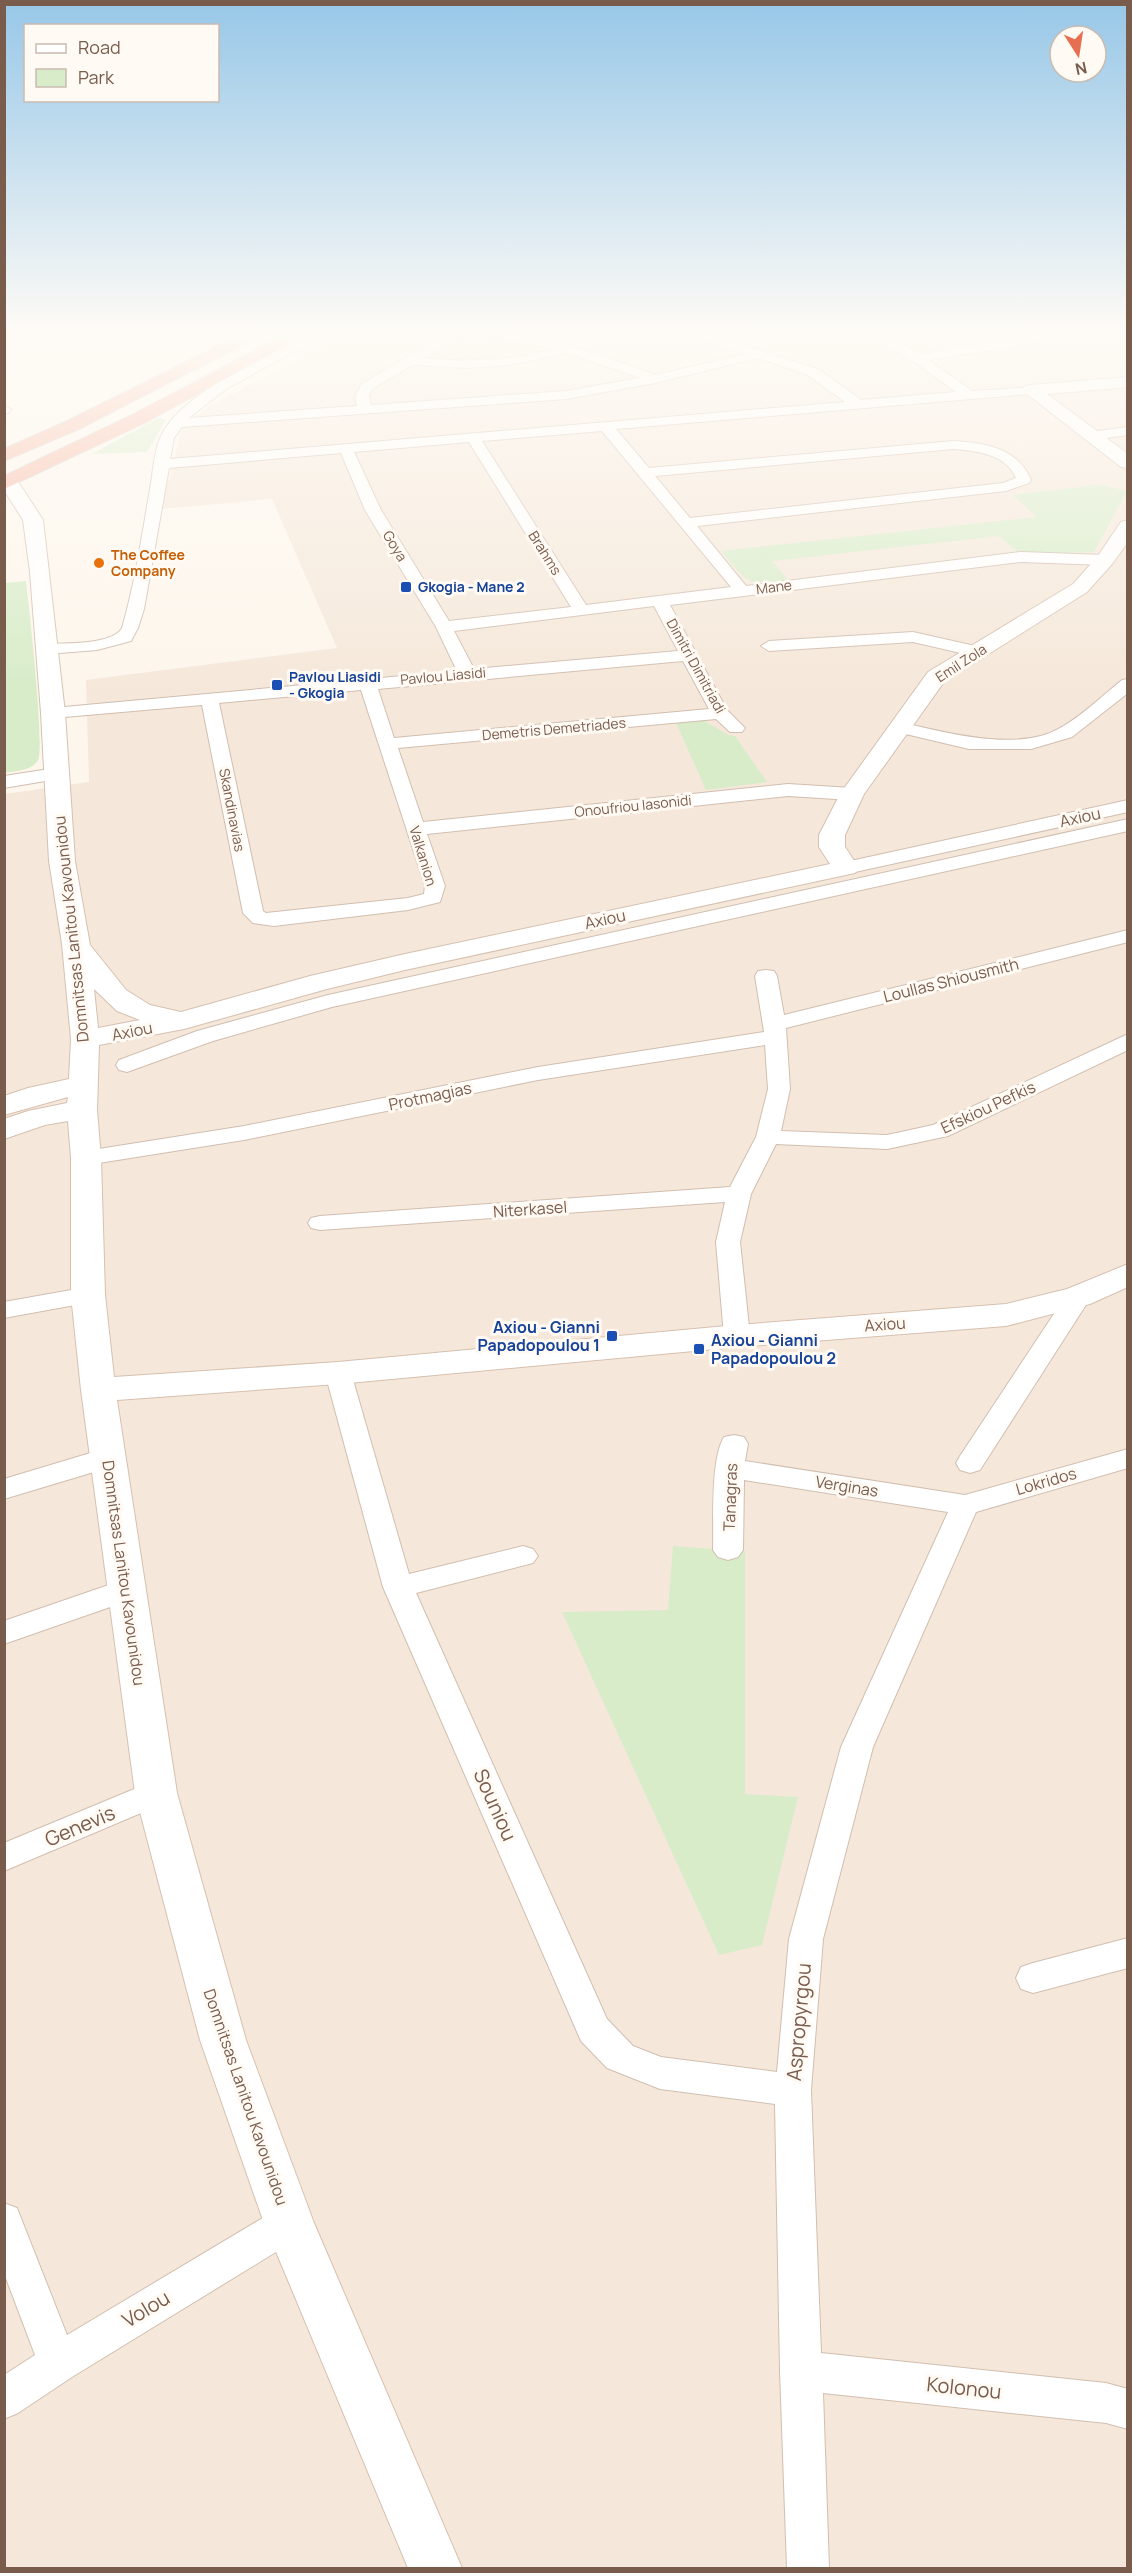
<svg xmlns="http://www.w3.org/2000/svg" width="1132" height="2573" viewBox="0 0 1132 2573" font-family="Manrope,sans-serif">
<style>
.residential{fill:#f5e8da}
.green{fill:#d8ecc9}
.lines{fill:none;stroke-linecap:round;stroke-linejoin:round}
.street-casing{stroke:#d1beb0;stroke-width:2}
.secondary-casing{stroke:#d6c0b0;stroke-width:2}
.highway-casing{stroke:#dad1cd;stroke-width:2}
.street{fill:#fff;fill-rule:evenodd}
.secondary{fill:#fff;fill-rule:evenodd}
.highway{fill:#f7b7a3;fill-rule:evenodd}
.food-dot{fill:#e8710a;stroke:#fffaf3;stroke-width:2}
.transit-dot{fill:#1a4fb4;stroke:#fffaf3;stroke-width:2}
.labels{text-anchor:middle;stroke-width:6;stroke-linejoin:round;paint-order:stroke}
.far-street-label{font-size:14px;fill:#7a5c4d;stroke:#fffaf3}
.far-food-label{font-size:14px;font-weight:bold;fill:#c56008;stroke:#fffaf3;text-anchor:start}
.far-transit-label{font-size:14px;font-weight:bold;fill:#164399;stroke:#fffaf3;text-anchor:start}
.street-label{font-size:16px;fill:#7a5c4d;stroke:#fffaf3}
.transit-label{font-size:16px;font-weight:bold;fill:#164399;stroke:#fffaf3;text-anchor:end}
.near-street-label{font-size:20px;fill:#7a5c4d;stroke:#fffaf3}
</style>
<rect width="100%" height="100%" fill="#fdf6ec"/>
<path class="residential" d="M 354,329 L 1127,329 L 1127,2568 L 5,2568 L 4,794 L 89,782 L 86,680 L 337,648 L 272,499 L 161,509 L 183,425 L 209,407 Z"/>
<path class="green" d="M 480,335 L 500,336 L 537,345 L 541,350 C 509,361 472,363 440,360 L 434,354 L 464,337 Z
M 158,418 L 166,420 L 147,452 L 92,454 Z
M 1100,485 L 1127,491 L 1094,552 L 1020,554 L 999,536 L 772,561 L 789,581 C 745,586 749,584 721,551 L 1037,517 L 1012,495 Z
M 26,581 C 29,606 45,747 38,760 C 32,771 15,771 5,773 L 5,583 Z
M 703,720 L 728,735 L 735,736 L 767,782 L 706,790 L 676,723 Z
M 673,1546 L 745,1551 L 745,1794 L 798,1797 L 762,1945 L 719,1955 L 562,1612 L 668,1610 Z"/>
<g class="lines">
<g class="street-casing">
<path id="street" d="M 319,329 L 335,329 L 226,389 L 189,418 L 357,406 L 355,396 L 362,384 L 454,329 L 469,329 L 424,358 C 465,362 513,362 553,349 L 476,333 L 470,329 L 498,329 L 545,339 L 594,353 L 656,375 L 745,354 L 671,329 L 692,329 L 818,369 L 861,400 L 956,392 L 913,361 L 892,350 L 840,329 L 859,329 L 902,344 L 920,354 L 1026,337 L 1057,329 L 1080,329 L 1026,345 L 929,360 L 972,391 L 1036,387 L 1038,390 L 1031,394 L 616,429 L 649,468 L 954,441 C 985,443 1018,448 1031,480 L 1029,483 L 1006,491 L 697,526 L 746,586 L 1021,552 L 1105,555 L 1113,560 L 1105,565 L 1021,562 L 670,605 L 727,710 L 745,728 L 742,732 L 730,732 L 716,719 L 398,748 L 423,822 L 788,784 L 852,788 L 859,790 L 861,794 L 859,798 L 852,800 L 788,796 L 427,834 L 445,886 L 440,902 L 408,910 L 274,926 L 253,923 L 243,913 L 202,705 L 53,718 L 47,717 L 44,713 L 47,709 L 53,708 L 457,671 L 436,627 L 365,510 L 341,453 L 169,468 L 144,609 L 138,628 L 131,641 L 97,650 L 48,654 L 42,653 L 40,649 L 42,645 L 48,644 C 66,643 112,645 122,628 C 135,583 142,535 150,489 C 153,473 154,449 161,436 C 182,391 275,352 319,329 ZM 567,353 L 640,378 L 566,391 L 371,405 L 369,396 L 372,389 L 413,365 L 468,368 L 510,365 ZM 758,358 L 808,375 L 845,402 L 170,459 L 174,438 L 182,427 L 566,399 L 655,383 ZM 602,431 L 731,587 L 586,605 L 482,441 ZM 469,442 L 571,607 L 449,621 L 381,510 L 354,452 ZM 954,449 C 977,451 1006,454 1016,478 L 1003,483 L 690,518 L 655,476 ZM 654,606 L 678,651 L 474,669 L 454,631 ZM 683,661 L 709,709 L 394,738 L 378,689 ZM 361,690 L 425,886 L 424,894 L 408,898 L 266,913 L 263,911 L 219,703 Z
M 1108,329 L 1128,329 L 1128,337 L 1110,332 Z
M 4,405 L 11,409 L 9,413 L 4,414 Z
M 1128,427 L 1128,435 L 1091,440 L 1084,436 L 1091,432 Z
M 913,632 L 984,648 L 986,652 L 984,656 L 978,657 L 913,642 L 769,651 L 761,646 L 769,641 Z
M 1128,679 L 1128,693 L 1072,737 L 1031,749 L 969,749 L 893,731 L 890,727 L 893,723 L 899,722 C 944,732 1018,753 1060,728 C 1082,716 1102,696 1122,680 Z
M 56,768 L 63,770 L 65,774 L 63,778 L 4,788 L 4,776 Z
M 1128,800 L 1128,812 L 846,874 L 839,872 L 836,868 L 839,864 L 846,862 Z
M 1128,819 L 1128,831 L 332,1007 L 213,1041 L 127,1072 L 119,1070 L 116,1065 L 119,1060 L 197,1031 L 328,995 Z
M 1128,930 L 1128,942 L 786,1028 L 790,1089 L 781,1131 L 887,1135 L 933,1125 L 1128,1034 L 1128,1050 L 948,1136 L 887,1149 L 776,1144 L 751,1194 L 740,1242 L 750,1336 L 746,1342 L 737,1344 L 728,1342 L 724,1336 L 716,1242 L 725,1202 L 320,1230 L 311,1228 L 308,1223 L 311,1218 L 320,1216 L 730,1187 L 756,1137 L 768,1089 L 765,1045 L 538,1080 L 244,1140 L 86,1165 L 78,1163 L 74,1158 L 78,1153 L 86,1151 L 244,1126 L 538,1067 L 764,1032 L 755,976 L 758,971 L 766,970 L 774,971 L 777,976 L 784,1015 Z
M 88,1287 L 97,1289 L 101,1295 L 97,1301 L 4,1318 L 4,1302 Z
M 1078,1289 L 1087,1291 L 1091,1297 L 980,1470 L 970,1473 L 960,1470 L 956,1463 L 960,1456 L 1069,1291 Z
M 338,1364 L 347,1367 L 351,1373 L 409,1574 L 523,1546 L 533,1549 L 538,1556 L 533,1563 L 416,1593 L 607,2019 L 633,2046 L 661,2057 L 777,2072 L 789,1939 L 841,1747 L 948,1512 L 744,1480 L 743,1550 L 738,1557 L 728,1560 L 718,1557 L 713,1550 C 714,1522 710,1460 724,1437 L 734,1435 L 744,1437 L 748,1444 L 745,1461 L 965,1495 L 1128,1449 L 1128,1468 L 976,1512 L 873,1747 L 823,1939 L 811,2090 L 821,2353 L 1106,2383 L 1128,2389 L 1128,2429 L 1106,2423 L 823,2393 L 829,2568 L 787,2568 L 780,2371 L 775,2104 L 660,2089 L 607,2068 L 581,2041 L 383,1587 L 325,1373 L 329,1367 Z
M 107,1448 L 117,1451 L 121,1458 L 117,1465 L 4,1499 L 4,1479 Z
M 126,1579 L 136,1582 L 141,1590 L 136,1598 L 4,1644 L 4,1621 Z
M 156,1780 L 167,1784 L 172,1793 L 167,1802 L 4,1871 L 4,1843 Z
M 1128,1938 L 1128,1968 L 1033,1993 L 1021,1989 L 1016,1978 L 1021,1967 L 1033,1963 Z
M 4,2203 L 17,2208 L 67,2335 L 276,2210 L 289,2205 L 302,2210 L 308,2223 L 302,2236 L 72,2377 L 18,2413 L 4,2419 L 4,2375 L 35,2355 L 4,2273 Z"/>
</g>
<g class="secondary-casing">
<path id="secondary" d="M 1128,377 L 1128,387 L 1047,394 L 1128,454 L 1128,468 L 1121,467 L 1022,390 L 1025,386 L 1031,385 Z
M 8,475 L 15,477 L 43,520 L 65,713 L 75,861 L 90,945 L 126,990 L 150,1005 L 181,1012 L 310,976 L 405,954 L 830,864 L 819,847 L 819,835 L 840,794 L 928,672 L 1073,584 L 1098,556 L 1121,522 L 1128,520 L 1128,542 L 1112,564 L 1087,592 L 944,682 L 864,794 L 845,835 L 845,847 L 859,868 L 855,873 L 405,970 L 327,989 L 184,1029 L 99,1045 L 97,1110 L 101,1158 L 105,1295 L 114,1377 L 338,1362 L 737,1325 L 1006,1304 L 1067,1289 L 1128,1264 L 1128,1287 L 1090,1304 L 1006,1326 L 737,1347 L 338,1384 L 117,1400 L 177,1793 L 246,2040 L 314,2223 L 462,2568 L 408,2568 L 264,2223 L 200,2040 L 135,1793 L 81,1390 L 71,1295 L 71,1158 L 68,1121 L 45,1125 L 4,1139 L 4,1119 L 28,1111 L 67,1103 L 68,1097 L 4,1115 L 4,1096 L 28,1088 L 69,1079 L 71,1039 L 62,944 L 49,861 L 41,713 L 30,572 L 23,520 L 4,490 L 4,476 ZM 94,989 L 117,1011 L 140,1020 L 98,1028 Z"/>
</g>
<g class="highway-casing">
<path id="highway" d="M 296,329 L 317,329 L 144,423 L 4,489 L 4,476 L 132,415 Z
M 248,331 L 256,336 L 254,339 L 79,429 L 4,461 L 4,449 L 67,421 Z"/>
</g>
<use href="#street" class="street"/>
<use href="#secondary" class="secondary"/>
<use href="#highway" class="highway"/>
</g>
<linearGradient id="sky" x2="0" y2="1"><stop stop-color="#97c7e8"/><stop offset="0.48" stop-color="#fefbf6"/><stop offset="1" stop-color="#fefbf6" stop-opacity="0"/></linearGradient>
<rect width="1132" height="690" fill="url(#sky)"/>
<circle class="food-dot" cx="99" cy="563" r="6"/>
<g class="transit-dot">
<rect x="400" y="581" width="12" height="12" rx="3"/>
<rect x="271" y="679" width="12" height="12" rx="3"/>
<rect x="606" y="1330" width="12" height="12" rx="3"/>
<rect x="693" y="1343" width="12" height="12" rx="3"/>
</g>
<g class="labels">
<g class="far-street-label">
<text transform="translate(395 546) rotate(59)" y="5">Goya</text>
<text transform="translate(545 553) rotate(58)" y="5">Brahms</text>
<text transform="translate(774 587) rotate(-7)" y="5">Mane</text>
<text transform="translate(961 663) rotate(-33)" y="5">Emil Zola</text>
<text transform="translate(696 666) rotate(61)" y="5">Dimitri Dimitriadi</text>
<text transform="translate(443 676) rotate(-5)" y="5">Pavlou Liasidi</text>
<text transform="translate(554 729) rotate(-5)" y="5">Demetris Demetriades</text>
<text transform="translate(633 806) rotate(-6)" y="5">Onoufriou Iasonidi</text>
<text transform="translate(232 810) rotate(79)" y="5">Skandinavias</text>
<text transform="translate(423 856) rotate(73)" y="5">Valkanion</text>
</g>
<g class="far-food-label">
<text x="111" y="560">The Coffee<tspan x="111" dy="16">Company</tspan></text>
</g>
<g class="far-transit-label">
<text x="418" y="592">Gkogia - Mane 2</text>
<text x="289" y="682">Pavlou Liasidi<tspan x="289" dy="16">- Gkogia</tspan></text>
</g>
<g class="street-label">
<text transform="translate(1080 817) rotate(-12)" y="6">Axiou</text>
<text transform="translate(605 919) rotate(-12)" y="6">Axiou</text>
<text transform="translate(71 929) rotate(-96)" y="6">Domnitsas Lanitou Kavounidou</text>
<text transform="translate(951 980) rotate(-14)" y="6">Loullas Shiousmith</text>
<text transform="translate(132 1031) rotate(-11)" y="6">Axiou</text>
<text transform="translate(430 1096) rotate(-12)" y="6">Protmagias</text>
<text transform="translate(988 1107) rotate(-25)" y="6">Efskiou Pefkis</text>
<text transform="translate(530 1209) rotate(-4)" y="6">Niterkasel</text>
<text transform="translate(885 1324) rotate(-4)" y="6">Axiou</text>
<text transform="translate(1046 1481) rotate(-16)" y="6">Lokridos</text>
<text transform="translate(847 1486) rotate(9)" y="6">Verginas</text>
<text transform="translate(730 1497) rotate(-88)" y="6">Tanagras</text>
<text transform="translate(124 1573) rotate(82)" y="6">Domnitsas Lanitou Kavounidou</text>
<text transform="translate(246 2097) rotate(71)" y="6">Domnitsas Lanitou Kavounidou</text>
</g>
<g class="transit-label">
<text x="600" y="1333">Axiou - Gianni<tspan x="600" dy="18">Papadopoulou 1</tspan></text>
<text x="711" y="1346" text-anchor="start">Axiou - Gianni<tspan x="711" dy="18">Papadopoulou 2</tspan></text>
</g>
<g class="near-street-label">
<text transform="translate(495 1805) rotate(66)" y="7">Souniou</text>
<text transform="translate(80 1826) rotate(-23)" y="7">Genevis</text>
<text transform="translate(799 2022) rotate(-85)" y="7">Aspropyrgou</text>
<text transform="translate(146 2309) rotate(-31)" y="7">Volou</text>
<text transform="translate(964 2388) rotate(6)" y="7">Kolonou</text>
</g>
</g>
<rect width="1132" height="2573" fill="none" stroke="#7a5c4d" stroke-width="12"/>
<rect x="24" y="24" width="195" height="78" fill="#fffaf3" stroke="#cabbb1" stroke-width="1.5"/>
<rect x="36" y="44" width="30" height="9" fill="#ffffff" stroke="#cabbb1" stroke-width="1.5"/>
<text x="78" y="54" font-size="18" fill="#7a5c4d">Road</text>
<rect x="36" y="69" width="30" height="18" fill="#d8ecc9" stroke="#cabbb1" stroke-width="1.5"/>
<text x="78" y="84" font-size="18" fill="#7a5c4d">Park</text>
<g transform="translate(1078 54) rotate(168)"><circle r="28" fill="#fffaf3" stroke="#cabbb1" stroke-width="1.5"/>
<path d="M0-4.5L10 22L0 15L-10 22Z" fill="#e76f51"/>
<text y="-9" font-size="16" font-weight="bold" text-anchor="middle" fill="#7a5c4d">N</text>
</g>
</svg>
